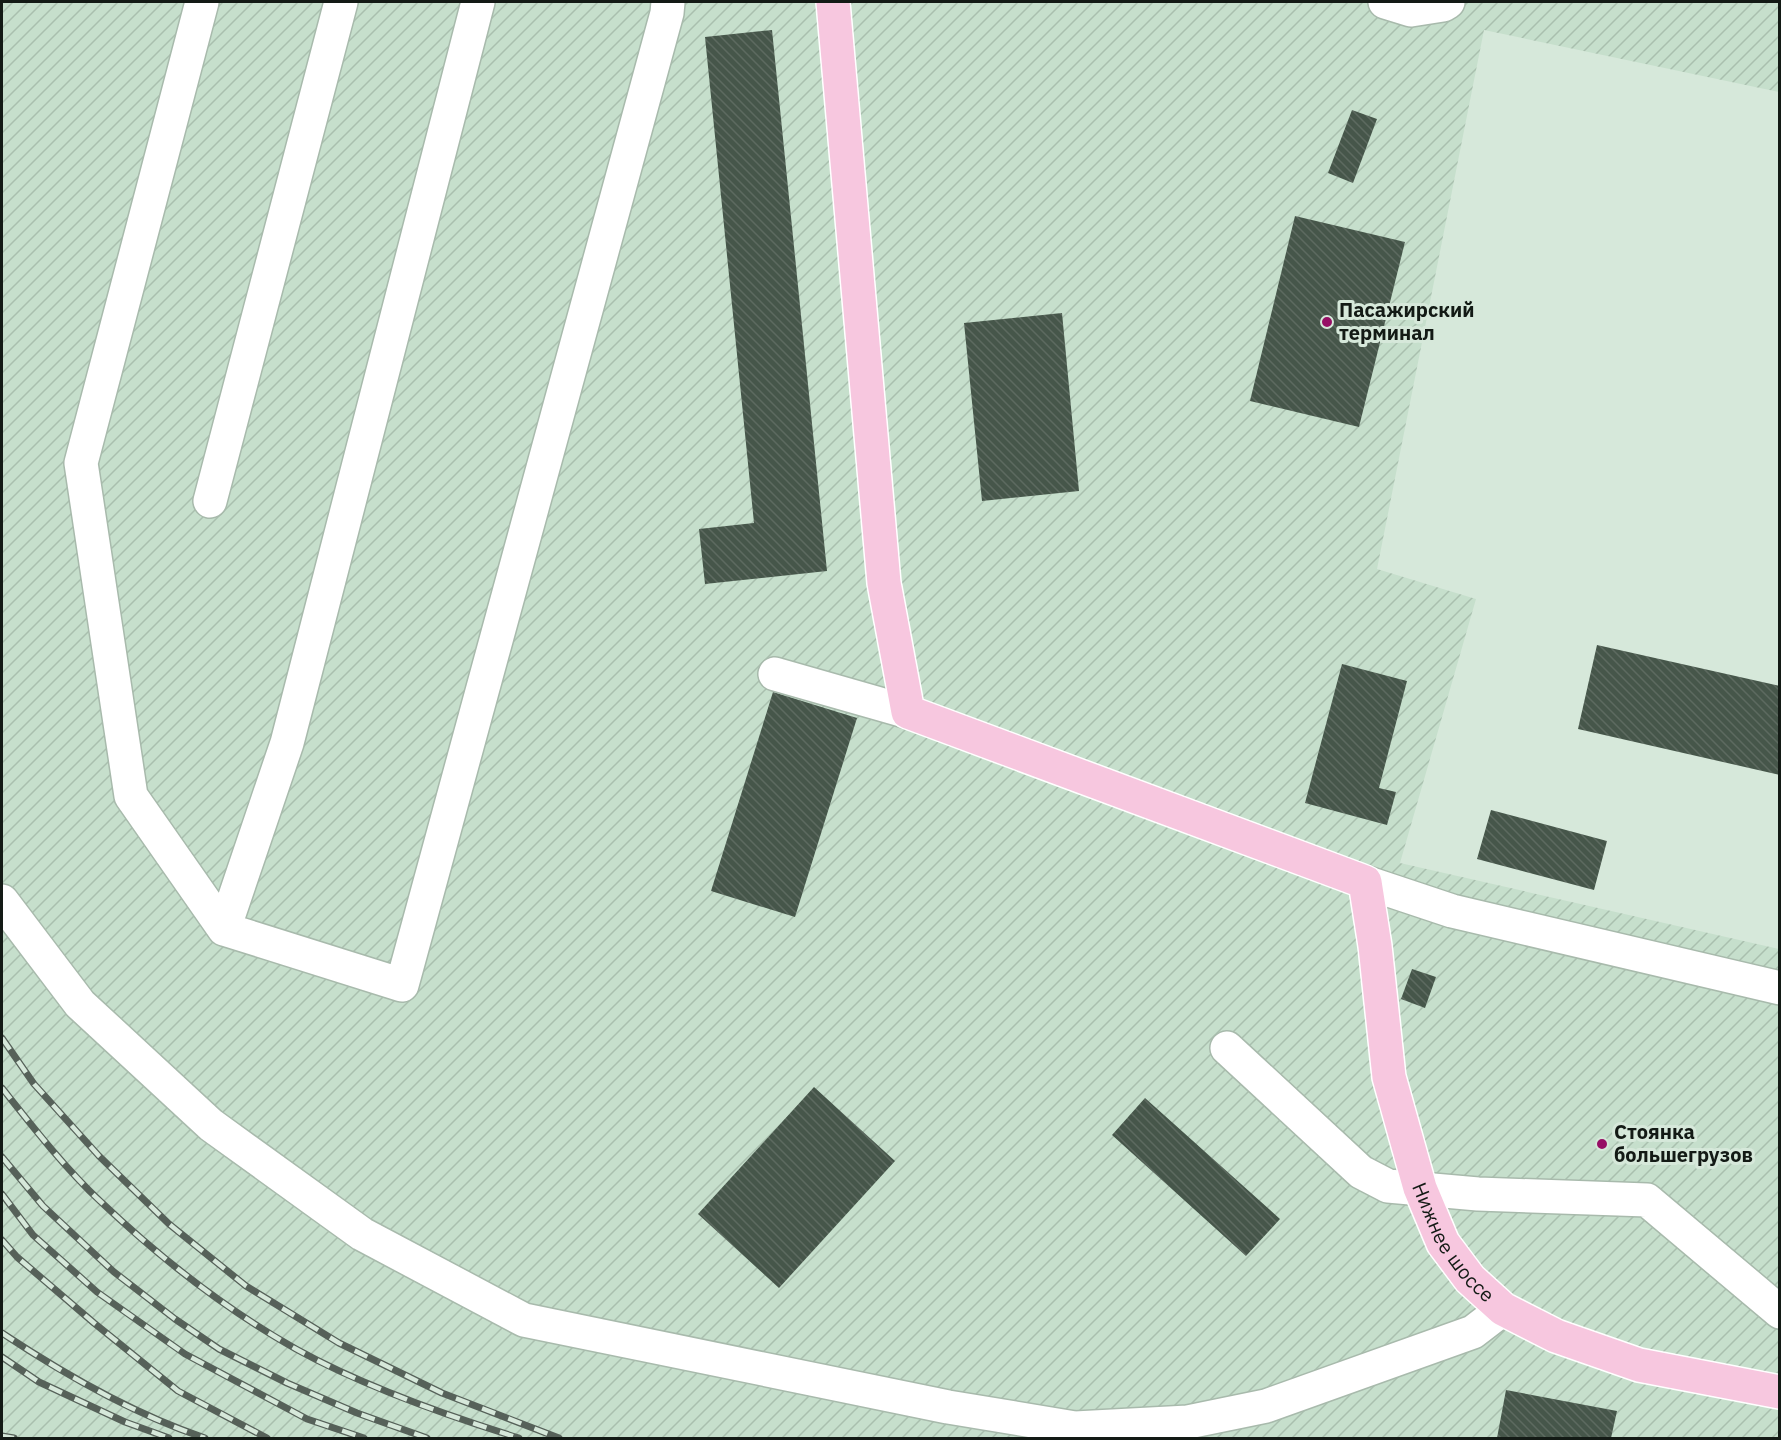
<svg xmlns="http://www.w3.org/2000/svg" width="1781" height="1440" viewBox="0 0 1781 1440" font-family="'IBM Plex Sans',sans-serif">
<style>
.industrial{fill:url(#industrial-furrows)}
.building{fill:url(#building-back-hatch)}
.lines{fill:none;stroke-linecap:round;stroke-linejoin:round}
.minor-casing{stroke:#a8baac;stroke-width:36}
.major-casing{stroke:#fff;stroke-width:36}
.minor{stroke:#fff;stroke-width:33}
.major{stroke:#f7c7df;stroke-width:33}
.rail-casing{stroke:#566159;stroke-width:7}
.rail{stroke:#d6e8da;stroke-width:4.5;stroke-dasharray:14;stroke-linecap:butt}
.poi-dot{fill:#960f65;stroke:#d6e8da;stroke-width:2}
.labels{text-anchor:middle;stroke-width:6;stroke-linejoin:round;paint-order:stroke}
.poi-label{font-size:20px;font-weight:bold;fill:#131a15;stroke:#d6e8da;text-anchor:start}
.street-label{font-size:20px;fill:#131a15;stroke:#d6e8da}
</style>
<defs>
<pattern id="industrial-furrows" width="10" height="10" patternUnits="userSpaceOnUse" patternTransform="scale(1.5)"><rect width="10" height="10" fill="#c6dfcc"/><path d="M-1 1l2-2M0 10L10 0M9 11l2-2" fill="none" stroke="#a9bfae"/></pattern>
<pattern id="building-back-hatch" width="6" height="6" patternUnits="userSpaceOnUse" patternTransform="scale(1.5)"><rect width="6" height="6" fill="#46564a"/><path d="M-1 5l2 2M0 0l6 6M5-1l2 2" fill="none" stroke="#5d6a60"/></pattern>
</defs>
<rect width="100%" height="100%" fill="#d6e8da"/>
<path class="industrial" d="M 2,2 L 1779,2 L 1779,92 L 1484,30 L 1377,569 L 1476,599 L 1400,863 L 1779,949 L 1779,1438 L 2,1438 Z"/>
<path class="building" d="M 772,30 L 827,571 L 705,584 L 699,529 L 754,523 L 705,37 Z
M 1352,110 L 1377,119 L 1353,183 L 1328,173 Z
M 1295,216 L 1405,242 L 1359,427 L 1250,401 Z
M 1062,313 L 1079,491 L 982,501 L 964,323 Z
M 1597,645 L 1780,686 L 1780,775 L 1578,729 Z
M 1342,664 L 1407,681 L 1379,788 L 1396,792 L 1387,825 L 1305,803 Z
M 773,692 L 857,718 L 795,917 L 711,891 Z
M 1491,810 L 1607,841 L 1594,890 L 1477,859 Z
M 1412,969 L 1436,977 L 1425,1008 L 1401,999 Z
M 814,1087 L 895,1161 L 779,1288 L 698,1214 Z
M 1145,1098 L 1280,1219 L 1246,1256 L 1112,1135 Z
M 1506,1390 L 1617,1411 L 1611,1438 L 1497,1438 Z"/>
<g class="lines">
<g class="minor-casing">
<path id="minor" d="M 202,2 L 81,463 L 131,796 L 224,929 L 402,985 L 667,13 L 668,2
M 1385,2 L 1411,10 L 1443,5 L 1448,2
M 210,501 L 341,2
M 775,674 L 908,712
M 1365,882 L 1452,911 L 1780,988
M 2,901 L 80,1004 L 211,1125 L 362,1234 L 524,1320 L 948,1407 L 1075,1428 L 1188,1422 L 1266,1406 L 1473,1332 L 1503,1309
M 224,929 L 287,743 L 478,2
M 1227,1048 L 1361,1172 L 1388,1186 L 1478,1194 L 1647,1200 L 1780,1312"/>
</g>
<g class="major-casing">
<g id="major">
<path id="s1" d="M 833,2 L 884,583 L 908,712 L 1365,882 L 1375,946 L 1389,1077 L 1420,1188 L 1443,1243 L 1470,1279 L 1503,1309 L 1556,1336 L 1639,1365 L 1780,1392"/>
</g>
</g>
<use href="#minor" class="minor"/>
<use href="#major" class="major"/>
<g class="rail-casing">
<path id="rail" d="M 2,1038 L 34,1084 L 99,1156 L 169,1224 L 246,1286 L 339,1343 L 442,1393 L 559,1438
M 2,1088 C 33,1127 64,1167 100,1201 C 159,1257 225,1309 296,1349 C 363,1386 445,1415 519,1438
M 2,1157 L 43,1206 L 114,1272 L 175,1319 L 219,1349 L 287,1383 L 357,1413 L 427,1438
M 2,1194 L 33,1235 L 97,1292 L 185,1354 L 307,1419 L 364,1438
M 2,1240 L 17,1257 L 94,1323 L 178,1391 L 267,1438
M 2,1333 C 64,1374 133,1414 205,1438
M 2,1357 L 39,1382 L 125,1422 L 169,1438
M 2,1436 L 14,1438"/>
</g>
<use href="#rail" class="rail"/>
</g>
<g class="poi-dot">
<circle cx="1327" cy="322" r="6"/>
<circle cx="1602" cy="1144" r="6"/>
</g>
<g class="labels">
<g class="poi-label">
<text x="1339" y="317">Пасажирский<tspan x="1339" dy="23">терминал</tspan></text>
<text x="1614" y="1139">Стоянка<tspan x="1614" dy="23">большегрузов</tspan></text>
</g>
<g class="street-label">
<text dy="7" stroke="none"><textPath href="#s1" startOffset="1578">Нижнее шоссе</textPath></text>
</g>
</g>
<rect width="1781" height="1440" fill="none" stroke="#131a15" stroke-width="6"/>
</svg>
